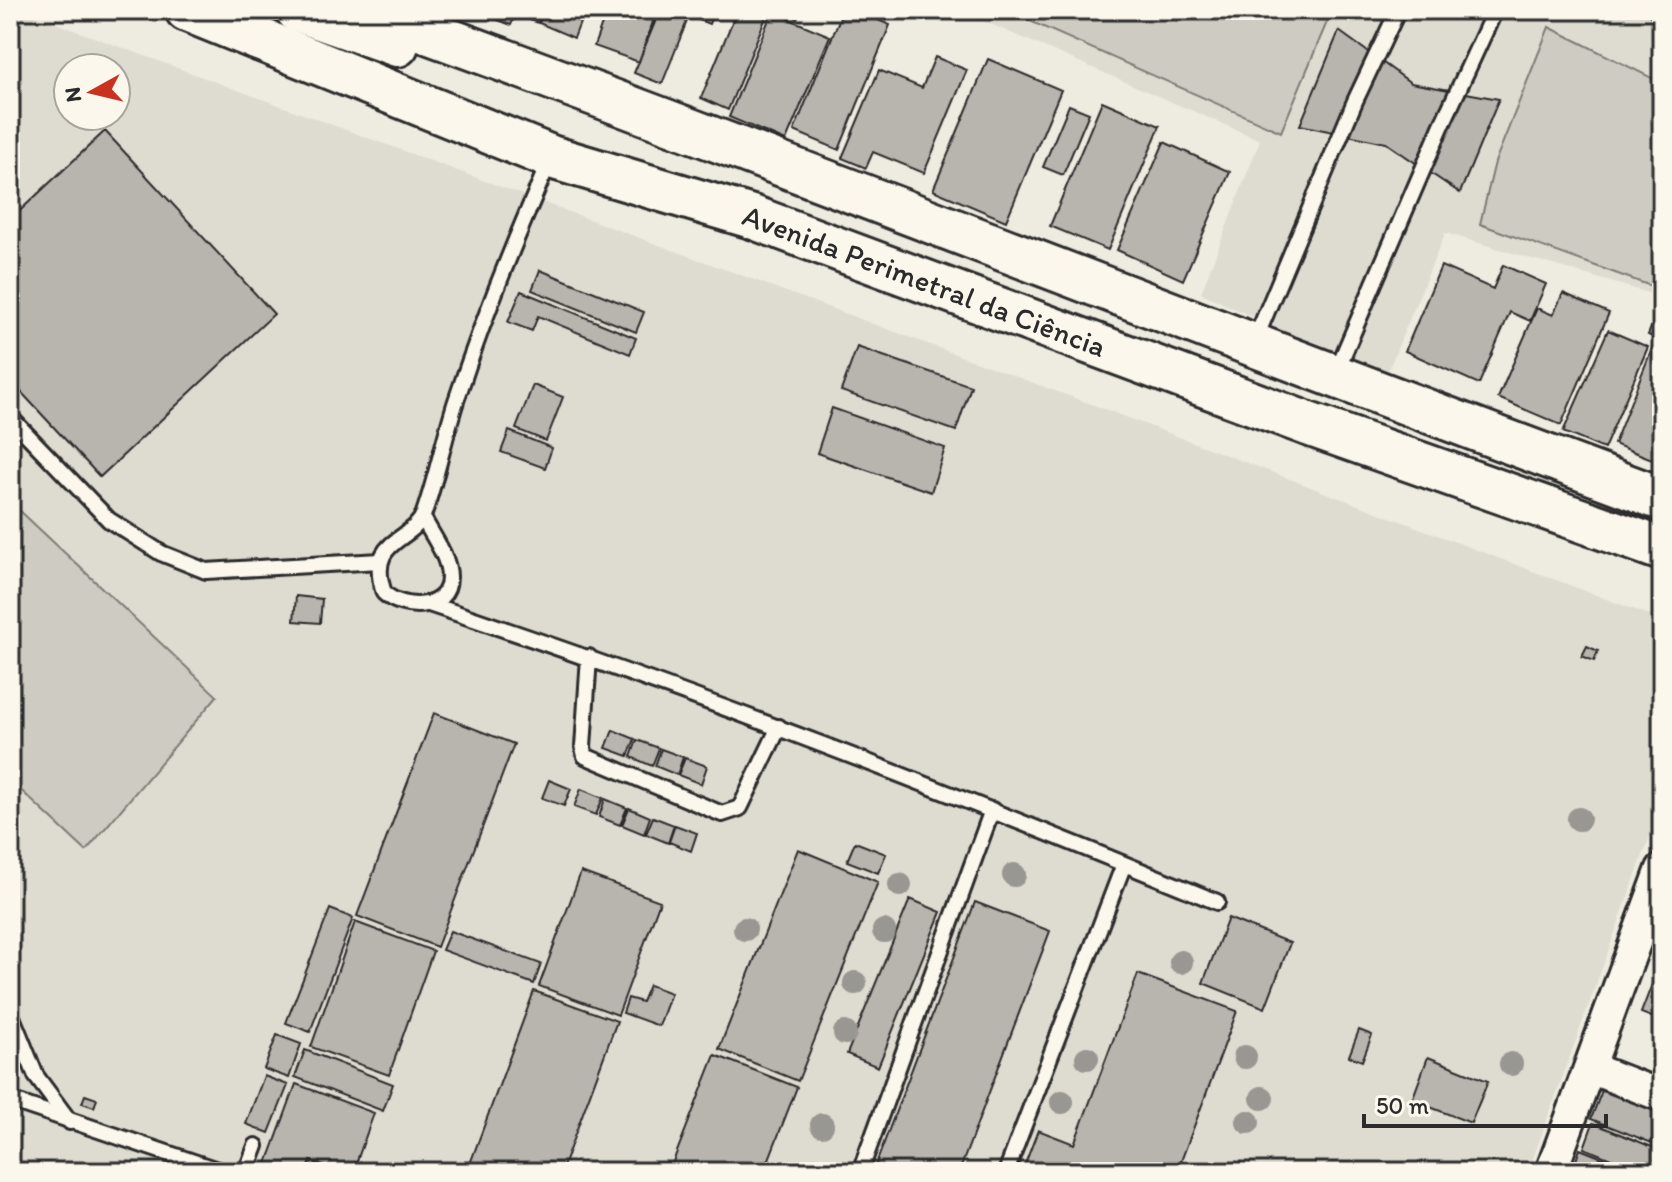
<svg xmlns="http://www.w3.org/2000/svg" width="1672" height="1182" viewBox="0 0 1672 1182" font-family="Itim,sans-serif">
<style>
.built{fill:#dedbd1;fill-rule:evenodd}
.green{fill:#cecbc2;stroke:#7c7b76;stroke-width:2}
.building{fill:#b8b5ae;stroke:#2b2b2b;stroke-width:2}
.lines{fill:none;stroke-linecap:round;stroke-linejoin:round}
.service-casing{stroke:#2b2b2b;stroke-width:20}
.minor-casing{stroke:#2b2b2b;stroke-width:36}
.secondary-casing{stroke:#2b2b2b;stroke-width:48}
.service{stroke:#fbf7ec;stroke-width:14}
.minor{stroke:#fbf7ec;stroke-width:30}
.secondary{stroke:#fbf7ec;stroke-width:42}
.tree{fill:#999791}
.labels{text-anchor:middle;stroke-width:6;stroke-linejoin:round;paint-order:stroke}
.street-label{font-size:30px;fill:#2b2b2b;stroke:#fbf7ec}
</style>
<rect width="100%" height="100%" fill="#eeebe0"/>
<filter id="ink" filterUnits="userSpaceOnUse"><feTurbulence type="fractalNoise" baseFrequency=".0125" numOctaves="2"/><feDisplacementMap in="SourceGraphic" scale="16" xChannelSelector="R" yChannelSelector="G"/><feConvolveMatrix kernelMatrix="1 2 1 2 8 2 1 2 1" color-interpolation-filters="sRGB"/></filter>
<g filter="url(#ink)">
<path class="built" d="M 10,10 L 20,10 L 1107,410 L 1662,620 L 1662,803 L 1528,1172 L 10,1172 ZM 68,68 L 116,68 L 116,116 L 68,116 Z
M 958,10 L 1662,10 L 1662,297 L 1445,233 L 1385,378 L 1201,293 L 1260,140 Z"/>
<path class="green" d="M 1005,10 L 1332,10 L 1281,132 Z
M 1549,27 L 1662,83 L 1662,290 L 1480,224 L 1495,162 Z
M 17,508 L 217,696 L 86,851 L 10,780 L 10,516 Z"/>
<path class="building" d="M 472,10 L 517,10 L 511,25 Z
M 521,10 L 542,10 L 538,23 L 519,16 Z
M 544,10 L 585,10 L 574,38 L 539,23 Z
M 607,10 L 657,10 L 639,62 L 594,46 Z
M 660,10 L 714,10 L 709,24 L 689,16 L 662,84 L 634,73 Z
M 737,10 L 769,10 L 728,110 L 701,98 Z
M 778,10 L 800,10 L 797,18 Z
M 843,10 L 854,10 L 890,25 L 839,150 L 794,131 Z
M 772,12 L 830,36 L 786,141 L 729,117 Z
M 1339,31 L 1411,83 L 1499,99 L 1460,193 L 1386,143 L 1300,125 Z
M 935,57 L 967,70 L 924,173 L 873,152 L 866,168 L 842,158 L 879,70 L 922,88 Z
M 988,59 L 1061,90 L 1006,221 L 933,190 Z
M 1102,101 L 1160,126 L 1108,250 L 1050,226 Z
M 1069,105 L 1089,113 L 1063,175 L 1043,167 Z
M 105,131 L 274,314 L 100,477 L 10,380 L 10,220 Z
M 1164,142 L 1230,172 L 1183,280 L 1117,250 Z
M 1503,265 L 1546,284 L 1530,321 L 1510,312 L 1479,384 L 1405,351 L 1441,266 L 1493,289 Z
M 540,270 L 644,312 L 636,332 L 532,290 Z
M 521,291 L 636,338 L 630,354 L 538,316 L 532,331 L 508,322 Z
M 1563,293 L 1609,313 L 1561,425 L 1498,398 L 1537,308 L 1553,315 Z
M 1662,300 L 1662,341 L 1648,335 Z
M 1608,330 L 1648,347 L 1604,449 L 1563,432 Z
M 1653,346 L 1662,350 L 1662,463 L 1614,444 Z
M 857,347 L 971,386 L 956,431 L 841,391 Z
M 533,385 L 563,397 L 546,441 L 516,429 Z
M 832,408 L 945,448 L 931,492 L 817,453 Z
M 509,431 L 552,448 L 545,468 L 501,452 Z
M 296,596 L 322,599 L 320,623 L 294,621 Z
M 1587,646 L 1598,651 L 1594,661 L 1582,656 Z
M 434,713 L 514,744 L 437,947 L 357,916 Z
M 613,730 L 635,739 L 628,756 L 606,748 Z
M 637,740 L 659,748 L 652,766 L 631,757 Z
M 661,749 L 683,757 L 677,775 L 655,766 Z
M 685,758 L 707,766 L 701,784 L 678,775 Z
M 549,780 L 571,789 L 564,806 L 542,798 Z
M 581,789 L 603,798 L 596,815 L 574,807 Z
M 605,799 L 627,808 L 620,825 L 599,817 Z
M 629,808 L 650,817 L 644,834 L 622,825 Z
M 653,817 L 674,825 L 668,843 L 646,834 Z
M 675,825 L 697,833 L 691,851 L 669,842 Z
M 855,842 L 886,854 L 878,873 L 847,861 Z
M 798,849 L 878,882 L 798,1081 L 719,1049 Z
M 581,872 L 660,901 L 618,1015 L 539,986 Z
M 910,899 L 941,912 L 878,1067 L 847,1054 Z
M 975,902 L 1050,931 L 959,1172 L 873,1172 Z
M 330,909 L 353,918 L 310,1032 L 286,1023 Z
M 1228,918 L 1290,943 L 1265,1008 L 1203,983 Z
M 355,922 L 433,951 L 389,1075 L 311,1047 Z
M 450,931 L 541,964 L 534,984 L 442,950 Z
M 1662,958 L 1662,1021 L 1641,1013 Z
M 1138,974 L 1237,1011 L 1177,1172 L 1022,1172 L 1038,1130 L 1074,1144 Z
M 649,985 L 671,993 L 659,1026 L 623,1013 L 628,998 L 642,1002 Z
M 534,991 L 617,1021 L 561,1172 L 467,1172 Z
M 1359,1030 L 1372,1035 L 1362,1061 L 1349,1056 Z
M 277,1035 L 301,1044 L 289,1078 L 264,1069 Z
M 305,1050 L 393,1084 L 383,1111 L 295,1077 Z
M 715,1055 L 797,1087 L 764,1172 L 669,1172 Z
M 1428,1057 L 1488,1081 L 1471,1123 L 1412,1100 Z
M 264,1076 L 288,1085 L 269,1133 L 246,1124 Z
M 296,1084 L 374,1113 L 353,1172 L 340,1172 L 311,1161 L 307,1172 L 265,1169 Z
M 1603,1088 L 1662,1111 L 1662,1147 L 1591,1119 Z
M 85,1095 L 97,1099 L 94,1107 L 82,1103 Z
M 1593,1123 L 1662,1151 L 1662,1172 L 1643,1172 L 1584,1148 Z
M 1580,1149 L 1638,1172 L 1572,1172 Z"/>
<g class="lines">
<g class="service-casing">
<path id="service" d="M 1657,10 L 1662,12
M 1255,340 L 1355,101 L 1398,10
M 1336,372 L 1441,127 L 1495,10
M 10,417 L 109,520 L 161,553 L 206,571 L 380,561
M 423,518 C 432,535 449,557 449,577 C 449,612 402,610 384,593 C 365,538 414,542 424,513 C 437,476 444,438 456,401 C 483,319 515,239 550,160
M 429,604 C 696,692 957,795 1217,902
M 589,657 L 583,747 L 585,756 L 722,814 L 740,808 L 779,727
M 10,1012 L 36,1076 L 70,1122
M 10,1100 L 223,1172
M 246,1172 L 256,1146
M 860,1172 L 992,810
M 1006,1172 L 1124,864"/>
</g>
<g class="minor-casing">
<path id="minor" d="M 1590,1068 L 1662,1096
M 1551,1172 L 1662,869"/>
</g>
<g class="secondary-casing">
<g id="secondary">
<path id="s1" d="M 187,10 L 551,157 L 752,217 L 1308,424 L 1662,549"/>
<path d="M 297,10 L 397,45"/>
<path d="M 367,10 C 801,168 1229,339 1662,499"/>
</g>
</g>
<use href="#service" class="service"/>
<use href="#minor" class="minor"/>
<use href="#secondary" class="secondary"/>
</g>
<g class="tree">
<circle cx="1579" cy="819" r="12"/>
<circle cx="1014" cy="875" r="12"/>
<circle cx="900" cy="885" r="12"/>
<circle cx="745" cy="929" r="12"/>
<circle cx="884" cy="931" r="12"/>
<circle cx="1181" cy="962" r="12"/>
<circle cx="855" cy="983" r="12"/>
<circle cx="845" cy="1033" r="12"/>
<circle cx="1245" cy="1057" r="12"/>
<circle cx="1087" cy="1058" r="12"/>
<circle cx="1511" cy="1064" r="12"/>
<circle cx="1262" cy="1098" r="12"/>
<circle cx="1062" cy="1102" r="12"/>
<circle cx="1248" cy="1122" r="12"/>
<circle cx="822" cy="1125" r="12"/>
</g>
</g>
<g class="labels">
<g class="street-label">
<text dy="10" stroke="none"><textPath href="#s1" startOffset="786">Avenida Perimetral da Ciência</textPath></text>
</g>
</g>
<rect width="1672" height="1182" fill="none" stroke="#fbf7ec" stroke-width="40"/>
<rect x="20" y="20" width="1632" height="1142" fill="none" stroke="#2b2b2b" stroke-width="3" filter="url(#ink)"/>
<g transform="translate(92 92) rotate(262)"><circle r="38" fill="#fbf7ec" stroke="#a8a59f" stroke-width="2"/>
<path d="M0-6L14 30L0 20L-14 30Z" fill="#c8321e"/>
<text y="-12" font-size="22" font-weight="bold" text-anchor="middle" fill="#2b2b2b">N</text>
</g>
<path d="M1364 1114v12h242v-12" fill="none" stroke="#2b2b2b" stroke-width="4"/>
<text x="1376" y="1114" font-size="24" fill="#2b2b2b" stroke="#fbf7ec" stroke-width="6" paint-order="stroke">50 m</text>
</svg>
